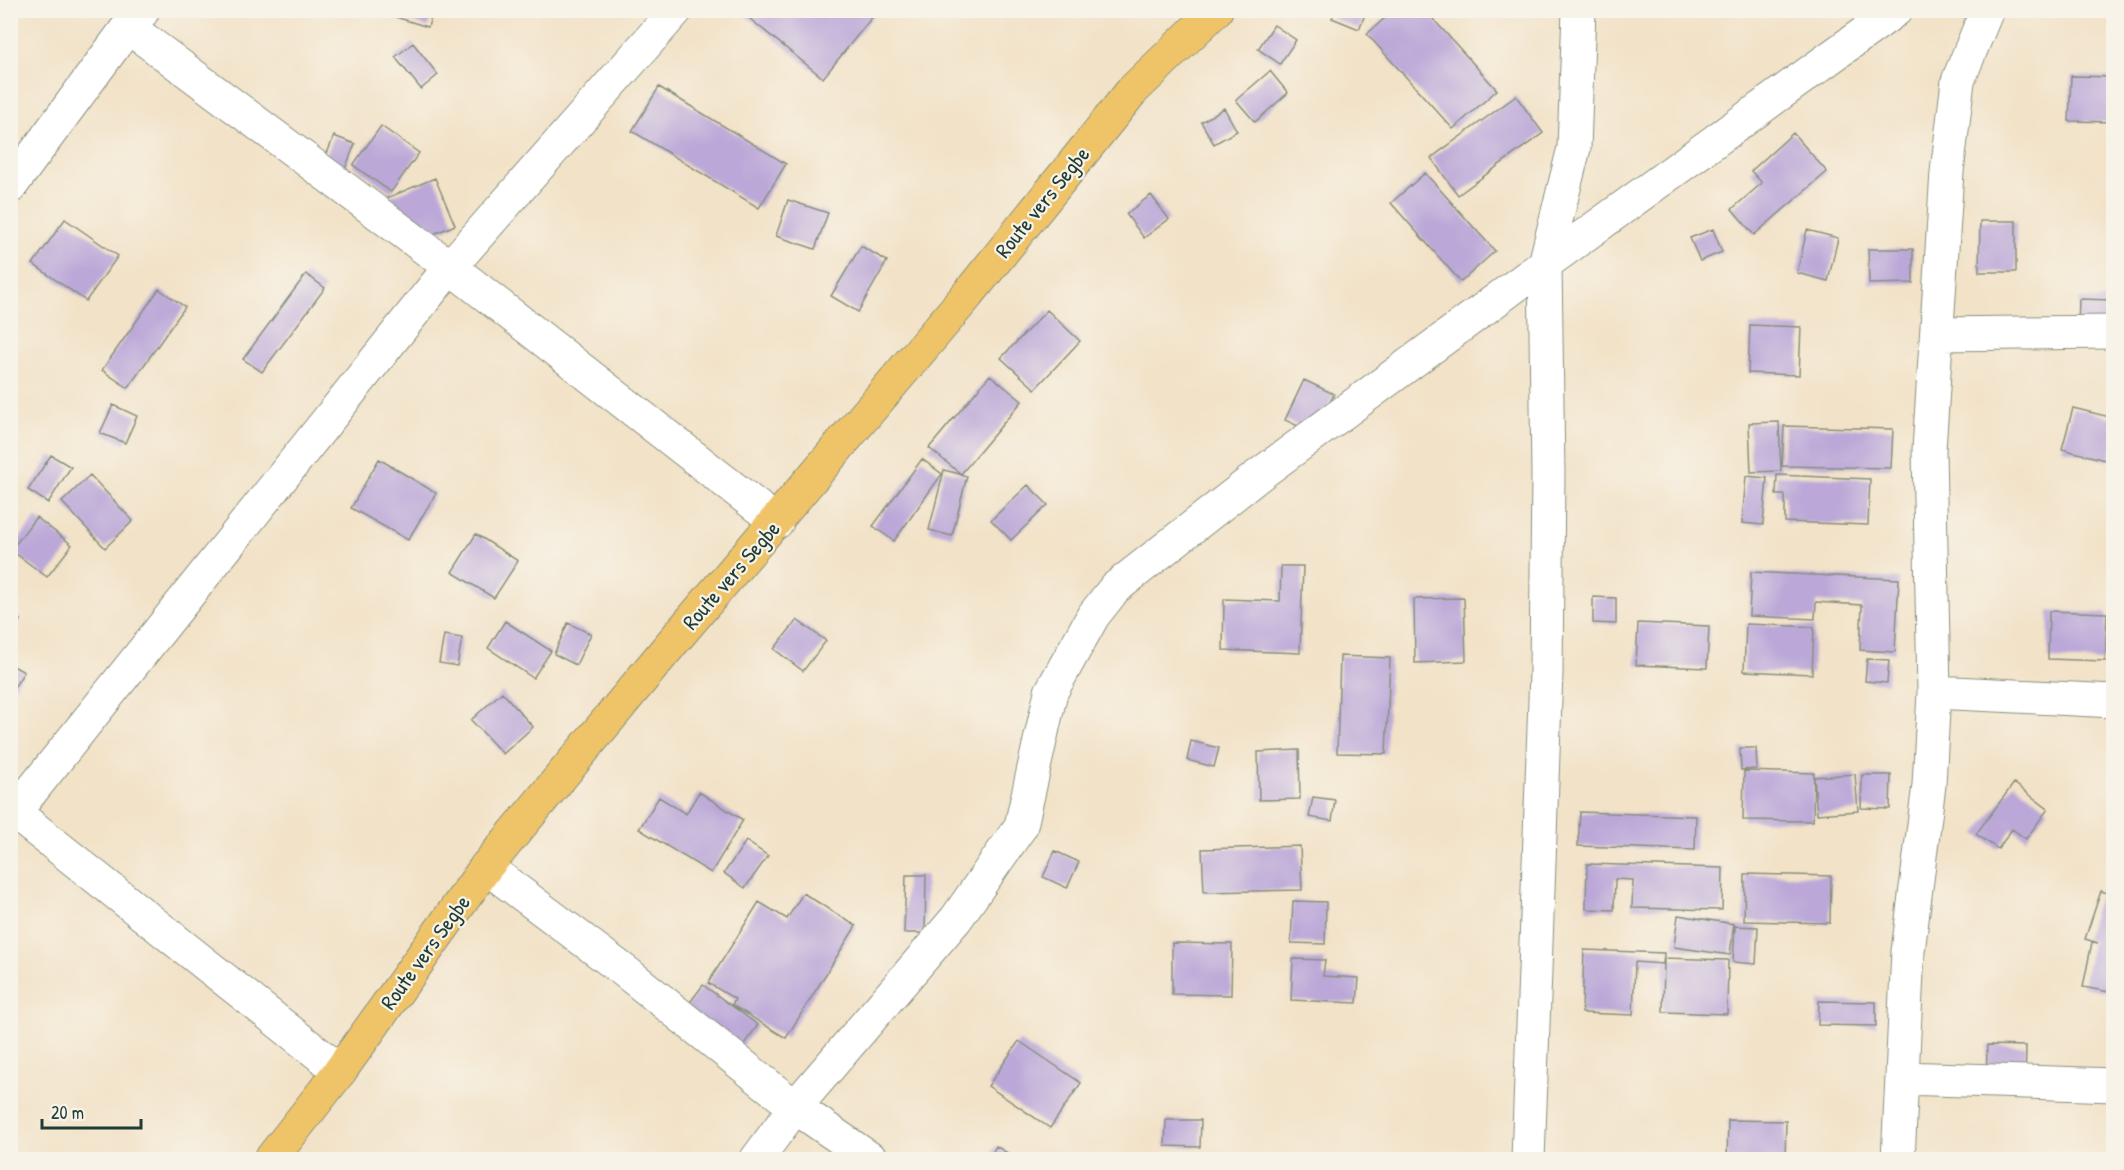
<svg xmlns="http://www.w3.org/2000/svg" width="2124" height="1170" viewBox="0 0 2124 1170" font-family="'Patrick Hand',sans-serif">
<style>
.building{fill:#bba8d8}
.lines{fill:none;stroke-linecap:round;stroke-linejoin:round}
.minor-casing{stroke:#88907e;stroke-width:35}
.major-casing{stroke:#88907e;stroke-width:35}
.minor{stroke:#fff;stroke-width:33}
.major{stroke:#efc469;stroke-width:33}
.labels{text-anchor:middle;stroke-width:4.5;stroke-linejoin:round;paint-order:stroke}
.street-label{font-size:22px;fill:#1f3d34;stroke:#f7f3e8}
</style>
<rect width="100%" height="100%" fill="#f7f3e8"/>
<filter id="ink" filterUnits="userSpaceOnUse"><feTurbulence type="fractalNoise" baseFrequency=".0167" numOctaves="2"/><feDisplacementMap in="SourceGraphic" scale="12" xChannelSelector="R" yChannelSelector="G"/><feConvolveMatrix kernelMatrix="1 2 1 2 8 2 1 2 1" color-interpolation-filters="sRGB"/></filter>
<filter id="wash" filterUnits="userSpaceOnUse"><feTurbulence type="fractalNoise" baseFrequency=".008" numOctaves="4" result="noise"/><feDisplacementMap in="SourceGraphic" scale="24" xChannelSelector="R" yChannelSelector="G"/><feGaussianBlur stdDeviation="1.35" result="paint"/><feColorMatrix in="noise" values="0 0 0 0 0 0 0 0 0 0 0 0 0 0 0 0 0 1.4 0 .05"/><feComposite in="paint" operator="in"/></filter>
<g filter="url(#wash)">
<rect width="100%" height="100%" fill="#f2e2c7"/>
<g id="blocks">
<path class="building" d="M 373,10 L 433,10 L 428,27 Z
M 739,10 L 878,10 L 823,78 Z
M 1336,10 L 1367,10 L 1359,29 L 1332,18 Z
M 1394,10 L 1425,10 L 1497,90 L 1453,129 L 1367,34 Z
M 1274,25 L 1296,40 L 1280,64 L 1258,49 Z
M 413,43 L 438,75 L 421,89 L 395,57 Z
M 1270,71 L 1288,93 L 1255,122 L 1236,100 Z
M 2071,76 L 2114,77 L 2114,122 L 2069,121 Z
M 659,87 L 786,164 L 759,208 L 632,131 Z
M 1516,96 L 1543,133 L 1458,195 L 1431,158 Z
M 1224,108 L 1237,131 L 1214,144 L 1201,122 Z
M 381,126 L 419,153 L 391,192 L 353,165 Z
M 1793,133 L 1827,172 L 1754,235 L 1732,209 L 1762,183 L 1751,171 Z
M 334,136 L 355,144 L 339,184 L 318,176 Z
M 1425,173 L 1495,251 L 1461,282 L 1391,203 Z
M 435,178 L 455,225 L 408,245 L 387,198 Z
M 1151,195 L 1169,219 L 1144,238 L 1126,214 Z
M 788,200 L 828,213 L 815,249 L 776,236 Z
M 65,219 L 118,256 L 86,301 L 33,264 Z
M 1980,221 L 2016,221 L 2016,272 L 1979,272 Z
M 1713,229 L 1722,252 L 1700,261 L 1690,238 Z
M 1807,230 L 1838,238 L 1828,281 L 1797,273 Z
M 861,246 L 887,261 L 858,312 L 831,296 Z
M 1868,249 L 1913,249 L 1913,283 L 1869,284 Z
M 306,274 L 325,288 L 262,372 L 243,359 Z
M 159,289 L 185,307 L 128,388 L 102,370 Z
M 2079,299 L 2114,300 L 2114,327 L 2078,325 Z
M 1047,310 L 1080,341 L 1035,389 L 1001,358 Z
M 1750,325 L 1801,327 L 1799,375 L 1748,373 Z
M 990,375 L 1022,401 L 961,474 L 929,448 Z
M 1304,380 L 1334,394 L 1315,434 L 1285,420 Z
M 113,405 L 137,416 L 125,443 L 100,433 Z
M 2073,408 L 2114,418 L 2114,444 L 2109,461 L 2062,449 Z
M 1779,422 L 1781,471 L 1751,472 L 1749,423 Z
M 1784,426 L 1893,429 L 1891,468 L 1782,466 Z
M 51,455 L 71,467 L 48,503 L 28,490 Z
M 379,459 L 436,493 L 408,540 L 351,508 Z
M 922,459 L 942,474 L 894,541 L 873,526 Z
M 944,470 L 967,476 L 952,536 L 929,530 Z
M 90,475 L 133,521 L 105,548 L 62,502 Z
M 1777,475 L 1870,479 L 1868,525 L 1785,522 L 1785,495 L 1776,495 Z
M 1746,476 L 1767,478 L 1763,525 L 1742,523 Z
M 1028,485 L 1048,505 L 1011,540 L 991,520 Z
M 36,517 L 72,545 L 47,577 L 11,550 Z
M 476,534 L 518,561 L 494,598 L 452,572 Z
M 1281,566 L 1303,566 L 1300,653 L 1223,650 L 1224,599 L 1280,601 Z
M 1751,572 L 1899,579 L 1895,652 L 1860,650 L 1862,605 L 1816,602 L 1815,619 L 1749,616 Z
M 1593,597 L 1616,598 L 1616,624 L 1593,623 Z
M 1464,598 L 1466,661 L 1415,663 L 1414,599 Z
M 10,611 L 20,620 L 10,630 Z
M 2049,611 L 2107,613 L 2105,661 L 2048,659 Z
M 797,620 L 826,641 L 803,671 L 774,649 Z
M 505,621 L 551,651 L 533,678 L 488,648 Z
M 568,623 L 591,634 L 576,665 L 554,654 Z
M 1638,623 L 1709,626 L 1707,668 L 1636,665 Z
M 1746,624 L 1814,627 L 1812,674 L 1744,671 Z
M 444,635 L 462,638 L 457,666 L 439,663 Z
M 1340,656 L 1390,658 L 1386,754 L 1337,753 Z
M 1867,659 L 1889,660 L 1887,683 L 1865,681 Z
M 10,664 L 24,672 L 10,694 Z
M 502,692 L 533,727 L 503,754 L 471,720 Z
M 1191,741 L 1219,748 L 1214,767 L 1187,760 Z
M 1740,748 L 1756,748 L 1757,769 L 1741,770 Z
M 1299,750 L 1300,799 L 1259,800 L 1258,752 Z
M 1744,771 L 1814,773 L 1813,821 L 1743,820 Z
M 1855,774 L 1858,811 L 1817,814 L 1814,777 Z
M 1862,775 L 1891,775 L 1890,809 L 1861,808 Z
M 2014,783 L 2048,809 L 2026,839 L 2012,829 L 1998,849 L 1976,834 Z
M 699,792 L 743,820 L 711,873 L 639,829 L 659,797 L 686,814 Z
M 1313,797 L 1335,800 L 1332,821 L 1309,817 Z
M 1580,812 L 1696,816 L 1695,850 L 1578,846 Z
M 746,841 L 768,856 L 745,888 L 724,873 Z
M 1300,846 L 1302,890 L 1204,892 L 1202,849 Z
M 1055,851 L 1079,862 L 1067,888 L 1043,877 Z
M 1587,864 L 1723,868 L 1722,910 L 1632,908 L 1633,880 L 1615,879 L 1614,910 L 1586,909 Z
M 1745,874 L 1831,876 L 1830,923 L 1744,921 Z
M 906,875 L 926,875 L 925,933 L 904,933 Z
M 2101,891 L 2114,895 L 2114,993 L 2083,987 L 2092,942 L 2098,943 L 2085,939 Z
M 803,893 L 856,926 L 786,1038 L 732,1005 L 735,999 L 708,983 L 759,902 L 787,919 Z
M 1293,901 L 1326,902 L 1325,944 L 1291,943 Z
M 1678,915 L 1734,924 L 1730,955 L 1674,947 Z
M 1735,926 L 1758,927 L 1756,964 L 1733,962 Z
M 1172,943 L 1232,944 L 1231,995 L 1172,994 Z
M 1584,950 L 1664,953 L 1663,964 L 1635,962 L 1633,1015 L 1582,1013 Z
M 1664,958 L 1728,960 L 1727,1014 L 1663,1012 Z
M 1293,959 L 1325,960 L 1323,976 L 1359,978 L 1357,1003 L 1291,1000 Z
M 703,985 L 758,1025 L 728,1066 L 673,1025 Z
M 1819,1001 L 1876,1002 L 1876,1026 L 1818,1025 Z
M 1019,1041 L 1081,1083 L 1050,1128 L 988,1086 Z
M 1987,1045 L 2026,1046 L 2025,1087 L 1986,1086 Z
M 1166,1120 L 1201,1120 L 1200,1147 L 1165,1146 Z
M 1728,1120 L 1786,1121 L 1785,1160 L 1727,1160 Z
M 996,1146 L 1019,1160 L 988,1160 Z"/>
</g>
</g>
<g filter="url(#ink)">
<use href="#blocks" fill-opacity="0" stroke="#88907e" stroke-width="1.5"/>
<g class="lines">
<g class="minor-casing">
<path id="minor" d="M 128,27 L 450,267 L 777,522
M 10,187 L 128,27 L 142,12
M 1939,334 L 2114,332
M 1934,692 L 2114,701
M 10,809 L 340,1071
M 10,818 L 450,267 L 676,10
M 486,867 L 627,973 L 795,1107 L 872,1160
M 1902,1078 L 2114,1085
M 756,1160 L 795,1107 L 956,919 L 1021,826 L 1051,692 L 1093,616 L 1115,588 L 1259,475 L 1545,264 L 1896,10
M 1528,1160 L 1546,673 L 1548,474 L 1545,264 L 1574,148 L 1579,10
M 1898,1160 L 1908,951 L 1929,785 L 1934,692 L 1929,450 L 1947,172 L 1958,81 L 1987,10"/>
</g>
<g class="major-casing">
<path id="major" d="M 270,1160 L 340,1071 L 486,867 L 666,650 L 969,293 L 1132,91 L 1216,10"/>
</g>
<use href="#minor" class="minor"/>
<use href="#major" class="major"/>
</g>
</g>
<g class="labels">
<g class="street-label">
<text transform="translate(1042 202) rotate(-51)" y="8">Route vers Segbe</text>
<text transform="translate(731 575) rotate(-49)" y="8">Route vers Segbe</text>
<text transform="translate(425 952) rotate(-54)" y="8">Route vers Segbe</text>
</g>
</g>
<rect width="2124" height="1170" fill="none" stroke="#f7f3e8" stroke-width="36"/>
<path d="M42 1119v9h99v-9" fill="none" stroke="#1f3d34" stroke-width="3"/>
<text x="51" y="1119" font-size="18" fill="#1f3d34" stroke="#f7f3e8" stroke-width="4.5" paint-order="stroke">20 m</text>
</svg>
